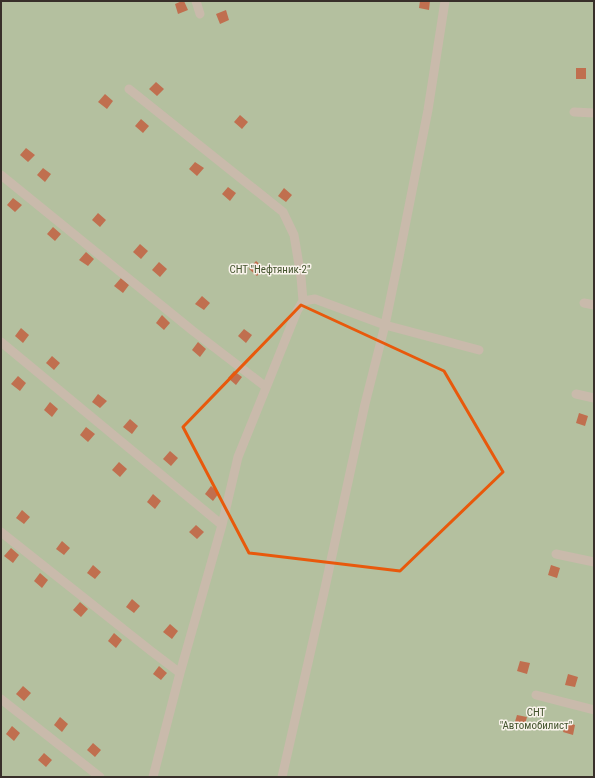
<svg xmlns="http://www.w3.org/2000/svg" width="595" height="778" viewBox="0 0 595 778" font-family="'Roboto Condensed',sans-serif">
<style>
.green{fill:#b4c09f}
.building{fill:#c06f4f}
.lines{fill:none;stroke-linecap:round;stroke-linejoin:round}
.lane{stroke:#c9baab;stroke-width:9}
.marked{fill:none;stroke:#e8590c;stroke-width:3;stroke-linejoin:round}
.labels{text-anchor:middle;stroke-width:3;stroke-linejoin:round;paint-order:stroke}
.park-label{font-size:11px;fill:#45552f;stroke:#f9f3eb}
</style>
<rect width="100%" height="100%" fill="#f2eadf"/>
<path class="green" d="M 1,1 L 594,1 L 594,777 L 1,777 Z"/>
<path class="building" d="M 182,1 L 184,1 L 188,10 L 178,14 L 175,4 Z
M 420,1 L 430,1 L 429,10 L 419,8 Z
M 226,10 L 229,20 L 220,24 L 216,14 Z
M 576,68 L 586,68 L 586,79 L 576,79 Z
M 156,82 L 164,89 L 157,96 L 149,89 Z
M 105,94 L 113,101 L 107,109 L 98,102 Z
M 240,115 L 248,122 L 242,129 L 234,122 Z
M 141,119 L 149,126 L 143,133 L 135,126 Z
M 26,148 L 35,155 L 28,162 L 20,155 Z
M 195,162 L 204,168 L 197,176 L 189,169 Z
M 43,168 L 51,174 L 45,182 L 37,175 Z
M 228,187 L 236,193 L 230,201 L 222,194 Z
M 284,188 L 292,195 L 286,202 L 278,196 Z
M 13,198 L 22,205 L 15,212 L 7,205 Z
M 98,213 L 106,220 L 100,227 L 92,220 Z
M 53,227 L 61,234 L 55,241 L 47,234 Z
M 140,244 L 148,251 L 141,259 L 133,252 Z
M 86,252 L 94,259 L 88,266 L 79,260 Z
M 256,261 L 264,268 L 257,276 L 249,269 Z
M 159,262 L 167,269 L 160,277 L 152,270 Z
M 121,278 L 129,285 L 123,293 L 114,286 Z
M 202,296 L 210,303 L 204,310 L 195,304 Z
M 162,315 L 170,323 L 164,330 L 156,323 Z
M 21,328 L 29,335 L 23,343 L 15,336 Z
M 244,329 L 252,335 L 246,343 L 238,336 Z
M 198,342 L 206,349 L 200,357 L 192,350 Z
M 52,356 L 60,363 L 54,370 L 46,363 Z
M 234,371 L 242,377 L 236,385 L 228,378 Z
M 18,376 L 26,383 L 20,391 L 11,384 Z
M 98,394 L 107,401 L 100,408 L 92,402 Z
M 50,402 L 58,409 L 52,417 L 44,410 Z
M 579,413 L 588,416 L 585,426 L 576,423 Z
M 130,419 L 138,426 L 132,434 L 123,427 Z
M 86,427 L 95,434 L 88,442 L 80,435 Z
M 170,451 L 178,458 L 171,466 L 163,459 Z
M 119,462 L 127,469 L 120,477 L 112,470 Z
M 211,486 L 219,493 L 213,501 L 205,494 Z
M 153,494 L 161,501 L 155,509 L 147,502 Z
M 22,510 L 30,517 L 24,524 L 16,518 Z
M 196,525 L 204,532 L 197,539 L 189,532 Z
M 62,541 L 70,548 L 64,555 L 56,549 Z
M 11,548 L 19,555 L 13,563 L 4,556 Z
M 93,565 L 101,572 L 95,579 L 87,573 Z
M 551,565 L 560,568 L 557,578 L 548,575 Z
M 40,573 L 48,580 L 42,588 L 34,581 Z
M 132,599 L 140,606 L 134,613 L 126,607 Z
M 80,602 L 88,609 L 81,617 L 73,610 Z
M 170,624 L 178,631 L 172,639 L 163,632 Z
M 114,633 L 122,640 L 116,648 L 108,641 Z
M 520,661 L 530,663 L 527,674 L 517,671 Z
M 159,666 L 167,673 L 161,680 L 153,674 Z
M 568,674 L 578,677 L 575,687 L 565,685 Z
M 23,686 L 31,693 L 24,701 L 16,694 Z
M 517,715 L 527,717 L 524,728 L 514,725 Z
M 60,717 L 68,724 L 62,732 L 54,725 Z
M 566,722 L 575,725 L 573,735 L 563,732 Z
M 12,726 L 20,733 L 14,741 L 6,734 Z
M 93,743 L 101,750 L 95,757 L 87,750 Z
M 44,753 L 52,760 L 46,767 L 38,760 Z"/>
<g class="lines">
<path class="lane" d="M 196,1 L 200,14
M 129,89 L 283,212 L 294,235 L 301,277 L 303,301 L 297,311 L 238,457 L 222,525 L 180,673 L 153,777
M 574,112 L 594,113
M 1,175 L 193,331 L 266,387
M 303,301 L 315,299 L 385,325 L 479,350
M 584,303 L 594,305
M 1,342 L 222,525
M 576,394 L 594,398
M 1,532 L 151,651 L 180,673
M 556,554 L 594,562
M 536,695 L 594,710
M 1,699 L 100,777
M 282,777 L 323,597 L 365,404 L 385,325 L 398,262 L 428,110 L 445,1"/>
</g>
<path class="marked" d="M 301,305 L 444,371 L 503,472 L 400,571 L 249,553 L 183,427 Z"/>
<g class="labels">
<g class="park-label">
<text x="270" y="273">СНТ "Нефтяник-2"</text>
<text x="536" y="716">СНТ<tspan x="536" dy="13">"Автомобилист"</tspan></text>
</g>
</g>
<rect width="595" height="778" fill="none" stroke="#382f2a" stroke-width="4"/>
</svg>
